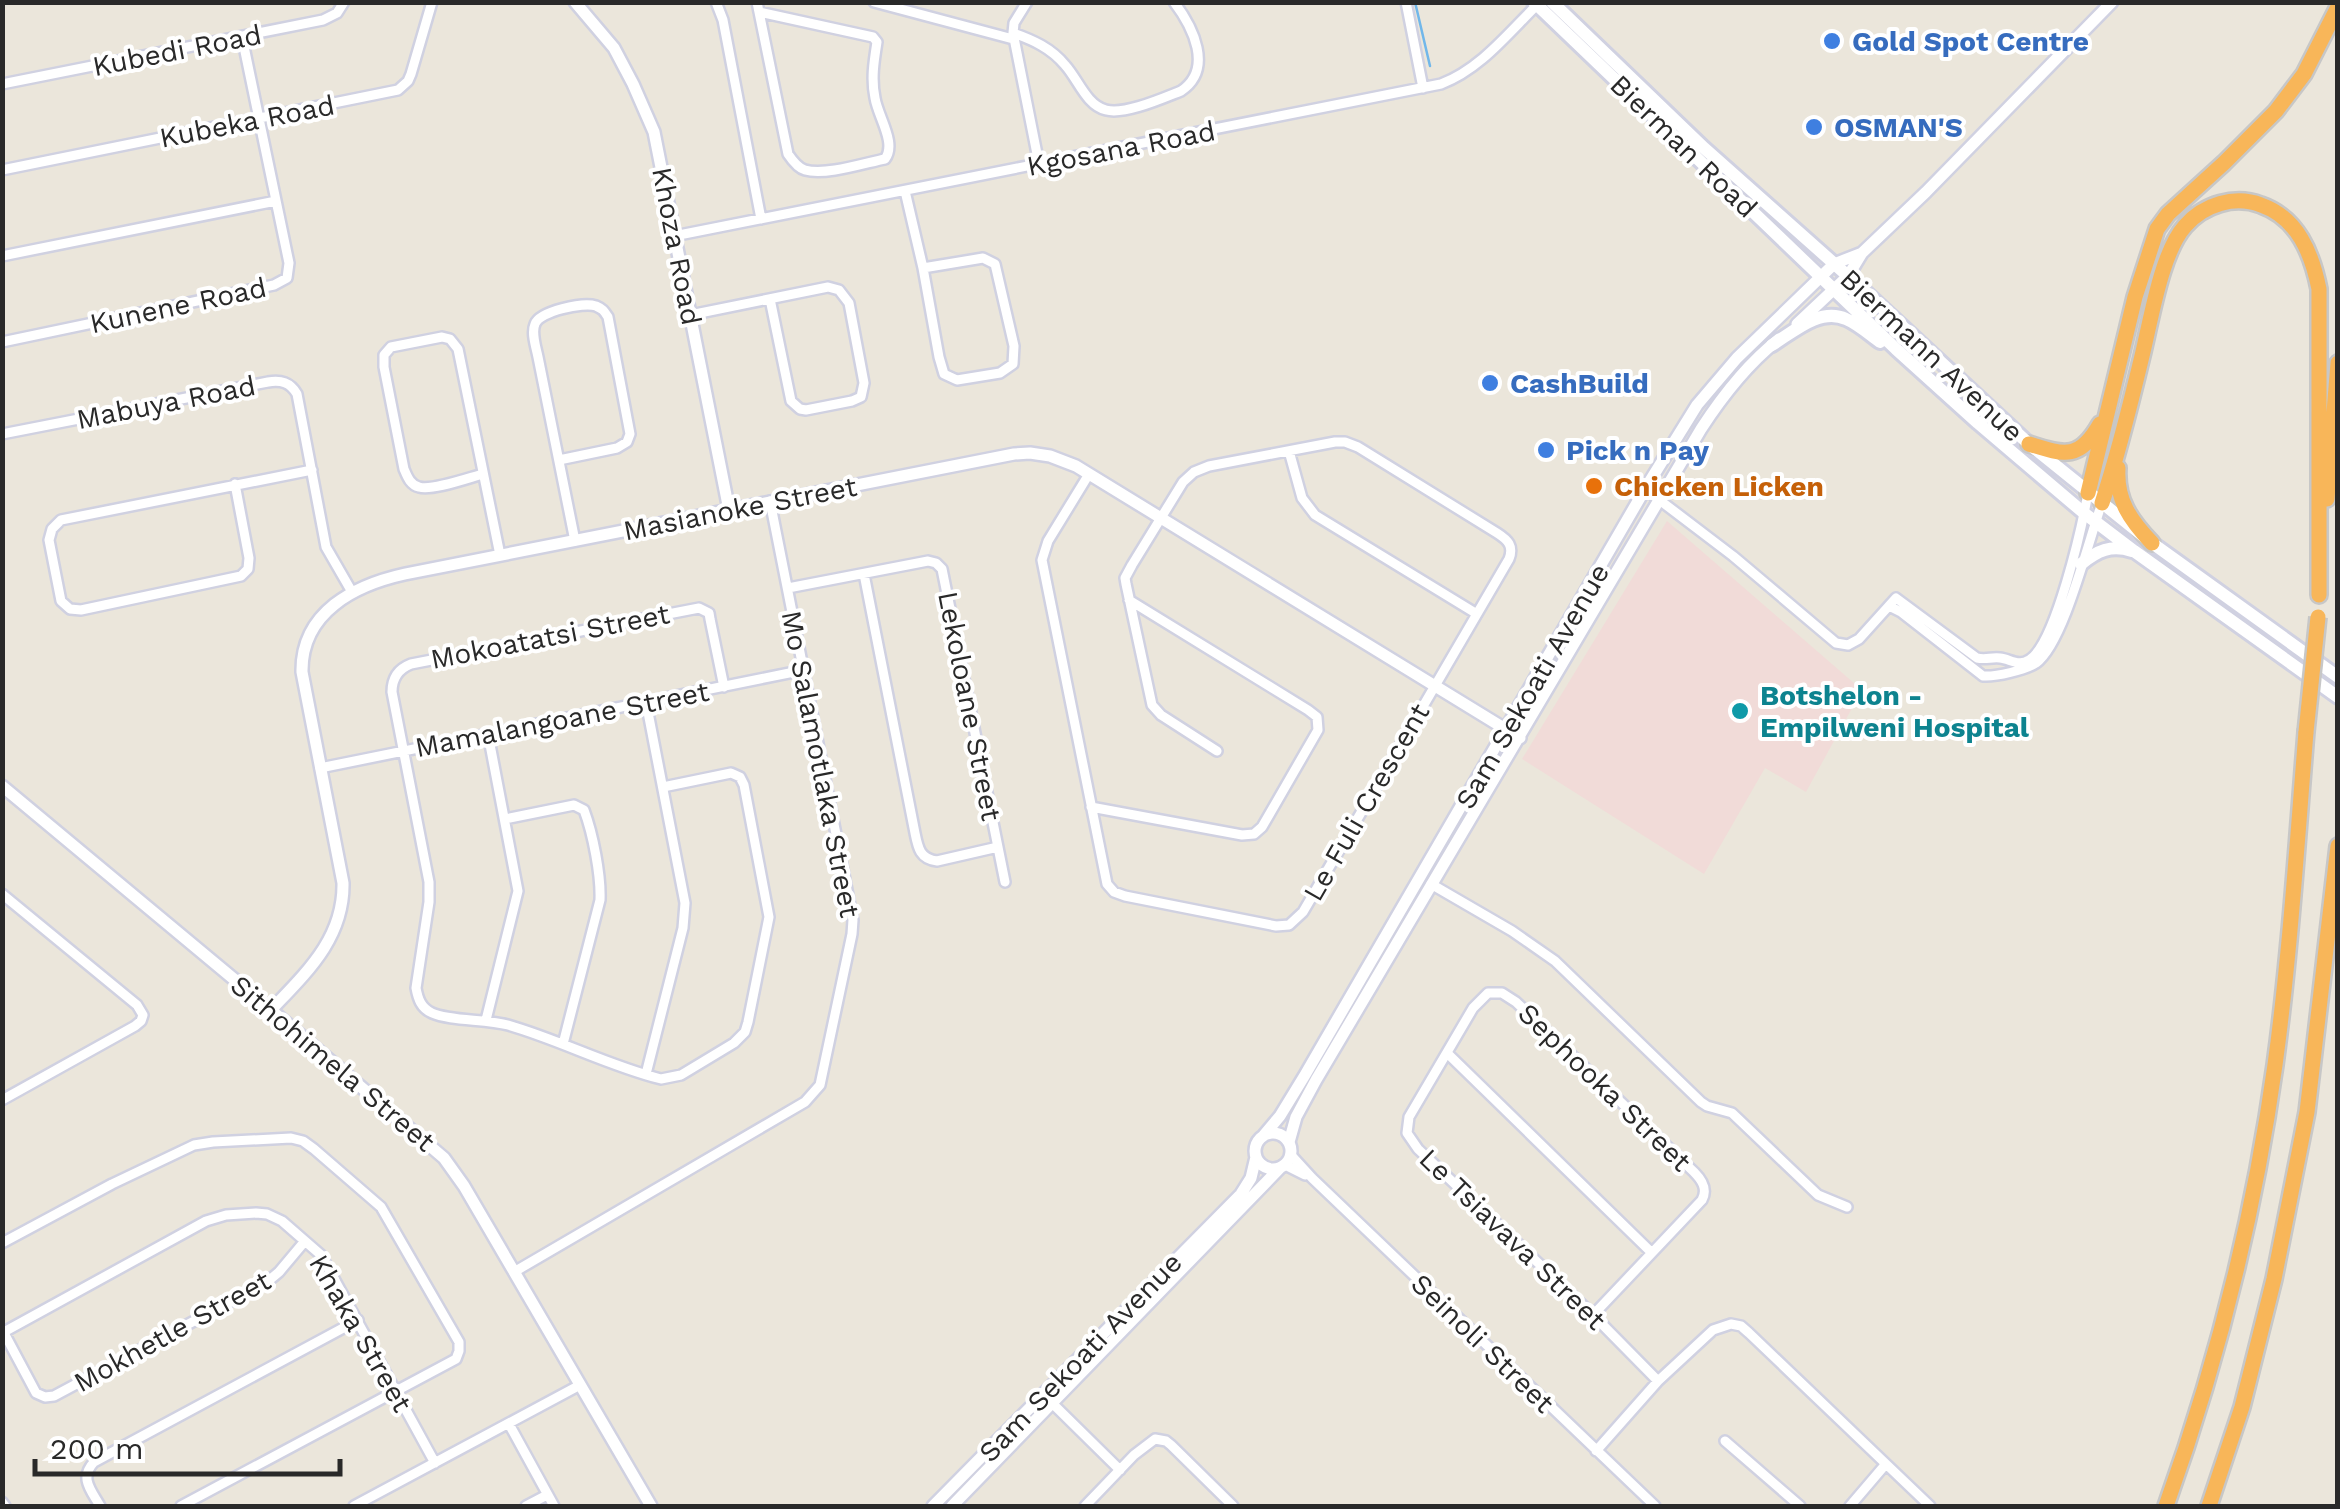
<svg xmlns="http://www.w3.org/2000/svg" width="2340" height="1509" viewBox="0 0 2340 1509" font-family="'Work Sans',sans-serif">
<style>
.medical{fill:#f1dbd8}
.lines{fill:none;stroke-linecap:round;stroke-linejoin:round}
.stream{stroke:#71b7ea;stroke-width:2.5}
.minor-casing{stroke:#d0d1e1;stroke-width:14}
.tertiary-casing{stroke:#d0d1e1;stroke-width:16}
.secondary-casing{stroke:#d0d1e1;stroke-width:18}
.motorway-casing{stroke:#c7c7c7;stroke-width:20}
.minor{stroke:#fff;stroke-width:9}
.tertiary{stroke:#fff;stroke-width:11}
.secondary{stroke:#fff;stroke-width:12}
.motorway{stroke:#f8b659;stroke-width:15}
.motorway-bridge-casing{stroke:#c7c7c7;stroke-width:20;stroke-linecap:butt}
.motorway-bridge{stroke:#f8b659;stroke-width:15}
.shop-dot{fill:#3f7fe0;stroke:#fff;stroke-width:4}
.food-dot{fill:#e8710a;stroke:#fff;stroke-width:4}
.culture-dot{fill:#0f9aa8;stroke:#fff;stroke-width:4}
.labels{text-anchor:middle;stroke-width:8;stroke-linejoin:round;paint-order:stroke}
.shop-label{font-size:28px;font-weight:bold;fill:#366cbe;stroke:#fff;text-anchor:start}
.street-label{font-size:28px;fill:#292929;stroke:#fff}
.food-label{font-size:28px;font-weight:bold;fill:#c56008;stroke:#fff;text-anchor:start}
.culture-label{font-size:28px;font-weight:bold;fill:#0d838f;stroke:#fff;text-anchor:start}
</style>
<rect width="100%" height="100%" fill="#ebe6db"/>
<path class="medical" d="M 1667,521 L 1862,690 L 1806,792 L 1765,768 L 1704,874 L 1522,759 Z"/>
<g class="lines">
<path class="stream" d="M 1415,2 L 1430,66"/>
<g class="minor-casing">
<path id="minor" d="M 716,2 L 723,20 L 761,219
M 757,2 L 759,12 L 788,154 C 792,160 798,168 805,170 C 825,176 865,163 885,159 C 897,143 878,117 875,98 C 871,79 874,61 877,42 L 873,37 L 759,12
M 874,2 L 1013,39
M 1027,2 L 1014,23 L 1013,33 L 1039,164
M 1406,2 L 1423,88
M 1013,33 C 1033,40 1051,48 1065,65 C 1078,79 1086,105 1106,110 C 1125,115 1163,98 1181,91 C 1214,69 1193,27 1174,2
M 2,84 L 323,20 L 337,13 L 344,2
M 2,170 L 398,90 L 408,81 L 411,74 L 432,2
M 905,191 L 923,268 L 939,357 L 944,374 L 957,380 L 1000,373 L 1013,364 L 1014,346 L 995,264 L 983,258 L 923,268
M 674,236 L 1441,84 C 1481,69 1509,32 1540,2
M 2,256 L 276,201
M 690,315 L 828,287 L 839,290 L 849,303 L 864,383 L 861,397 L 852,401 L 806,410 L 800,409 L 791,401 L 770,299
M 2,342 L 274,285 L 287,278 L 289,263 L 242,37
M 2,434 L 268,382 C 281,380 290,382 297,394 L 326,547 L 352,592
M 1289,451 L 1302,498 L 1315,515 L 1477,614
M 559,460 L 617,448 L 627,442 L 630,434 L 608,317 C 604,311 603,309 596,306 C 583,302 540,311 535,324 C 531,333 536,347 538,357 L 575,541
M 483,474 C 468,478 432,491 419,487 C 410,485 407,476 404,469 L 384,367 L 384,355 L 391,347 L 442,337 L 450,339 L 458,349 L 500,555
M 1089,474 L 1048,541 L 1042,560 L 1107,884 L 1114,892 L 1125,896 L 1276,926 L 1289,925 L 1303,912 L 1509,559 C 1514,546 1508,540 1497,533 L 1358,447 L 1345,442 L 1335,442 L 1209,466 L 1194,472 L 1183,482 L 1132,565 L 1125,578 L 1126,584 L 1152,705 L 1161,715 L 1217,751
M 235,484 L 249,558 L 248,569 L 241,576 L 81,610 L 70,609 L 61,601 L 49,540 L 52,529 L 61,520 L 312,470
M 1645,489 L 1733,556 L 1836,643 L 1848,645 L 1859,639 L 1896,598 L 1977,658 C 1986,660 1991,657 2000,658 C 2010,659 2019,667 2029,660 C 2056,644 2082,526 2088,493
M 864,574 L 915,833 C 918,848 920,859 937,861 L 998,847
M 788,588 L 928,561 L 936,563 L 942,569 L 1005,882
M 1889,606 L 1901,612 L 1983,676 C 1996,677 2025,670 2036,663 C 2064,643 2089,538 2102,503
M 320,768 L 804,670
M 663,787 L 731,773 L 740,777 L 744,785 L 769,917 L 748,1022 L 745,1032 L 734,1043 L 681,1075 L 661,1079 C 609,1066 560,1040 508,1025 C 486,1019 450,1021 432,1013 C 421,1008 418,999 416,988 L 429,902 L 429,882 L 392,692 C 392,679 398,669 411,664 L 699,608 L 709,613 L 710,619 L 724,687
M 1091,807 L 1242,835 L 1254,834 L 1262,827 L 1318,730 L 1317,717 L 1308,710 L 1129,600
M 505,819 L 574,805 L 584,810 C 593,834 601,875 600,900 L 563,1044
M 1431,884 L 1512,931 L 1555,961 L 1701,1102 L 1707,1106 L 1732,1113 L 1818,1195 L 1847,1207
M 2,894 L 137,1005 L 143,1015 L 141,1021 L 135,1026 L 2,1100
M 486,1020 L 518,891 L 488,734
M 1447,1053 L 1651,1252
M 646,1074 L 683,928 L 685,903 L 646,702
M 1291,1155 L 1312,1178 L 1655,1506
M 1285,1165 L 1305,1175
M 2,1243 L 112,1184 L 194,1145 L 213,1142 L 291,1138 L 303,1141 L 314,1149 L 381,1207 L 459,1342 L 459,1351 L 456,1359 L 181,1506
M 514,1272 L 805,1102 L 820,1085 L 852,934 L 853,920 L 770,501
M 1593,1315 L 1702,1200 C 1708,1189 1702,1180 1694,1172 L 1516,1002 L 1502,993 L 1488,993 L 1473,1008 L 1409,1117 L 1407,1133 L 1418,1149 L 1593,1315 L 1658,1381
M 3,1331 L 36,1393 L 45,1397 L 54,1396 L 267,1282 L 279,1272 L 305,1241
M 2,1333 L 206,1221 L 226,1215 L 256,1213 L 267,1214 L 282,1221 L 321,1255 L 435,1463
M 1053,1404 L 1120,1470
M 509,1424 L 554,1506
M 1725,1441 L 1800,1506
M 1596,1451 L 1658,1381 L 1713,1330 L 1731,1324 L 1741,1326 L 1749,1333 L 1930,1506
M 2,1502 L 5,1506
M 100,1506 C 91,1490 79,1478 94,1462 L 358,1320
M 354,1506 L 580,1385
M 526,1506 L 547,1495
M 1085,1506 L 1134,1455 L 1155,1439 L 1166,1441 L 1171,1445 L 1233,1506
M 1850,1506 L 1885,1465"/>
</g>
<g class="tertiary-casing">
<path id="tertiary" d="M 575,2 L 614,48 L 633,84 L 654,132 L 729,510
M 1797,324 L 1848,276 L 1862,253 L 1926,192 L 2112,2
M 2,786 L 271,1010 L 444,1158 L 464,1186 L 651,1506
M 271,1010 C 307,972 344,938 343,883 L 302,672 C 301,612 355,585 405,574 L 1014,454 L 1030,453 L 1050,456 L 1076,466 L 1520,738
M1255 1151a18 18 0 1 1 36 0a18 18 0 1 1-36 0Z
M 1264,1135 L 1280,1116 L 1305,1075 L 1645,489 L 1697,405 L 1737,358 L 1834,264 L 1862,253
M 1289,1142 L 1296,1117 L 1316,1080 L 1701,429 C 1723,395 1747,364 1779,339
M 933,1506 L 1241,1194 L 1251,1178 L 1256,1157
M 952,1506 L 1280,1168"/>
</g>
<g class="secondary-casing">
<path id="secondary" d="M 1534,2 L 1896,349 L 1978,423 L 2084,513 L 2134,551 L 2338,697
M 1552,2 L 1704,148 L 1848,276 L 2029,444 L 2152,543 L 2338,677
M 1772,345 C 1793,332 1820,307 1846,319 C 1858,324 1869,334 1880,342
M 2081,564 C 2097,551 2111,544 2132,551"/>
</g>
<g class="motorway-casing">
<path id="motorway" d="M 2029,444 C 2066,456 2080,459 2100,424
M 2118,468 C 2116,500 2130,520 2152,543
M 2088,493 L 2135,297 L 2157,229 L 2168,214 L 2224,163 L 2276,111 L 2304,74 L 2338,7
M 2327,499 L 2338,363
M 2102,503 C 2118,455 2130,406 2142,356 C 2151,320 2161,253 2185,226 C 2204,204 2235,195 2261,205 C 2298,218 2312,254 2319,289 L 2319,595
M 2166,1506 C 2217,1364 2254,1215 2275,1065 C 2290,955 2297,843 2306,732
M 2209,1506 L 2242,1407 L 2274,1279 L 2307,1112 L 2338,846"/>
</g>
<use href="#minor" class="minor"/>
<use href="#tertiary" class="tertiary"/>
<use href="#secondary" class="secondary"/>
<use href="#motorway" class="motorway"/>
<g class="motorway-bridge-casing">
<path id="motorway-bridge" d="M 2306,732 L 2318,617"/>
</g>
<use href="#motorway-bridge" class="motorway-bridge"/>
</g>
<g class="shop-dot">
<circle cx="1832" cy="41" r="10"/>
<circle cx="1814" cy="127" r="10"/>
<circle cx="1490" cy="383" r="10"/>
<circle cx="1546" cy="450" r="10"/>
</g>
<circle class="food-dot" cx="1594" cy="486" r="10"/>
<circle class="culture-dot" cx="1740" cy="711" r="10"/>
<g class="labels">
<g class="shop-label">
<text x="1852" y="51">Gold Spot Centre</text>
<text x="1834" y="137">OSMAN'S</text>
<text x="1510" y="393">CashBuild</text>
<text x="1566" y="460">Pick n Pay</text>
</g>
<g class="street-label">
<text transform="translate(177 50) rotate(-11)" y="10">Kubedi Road</text>
<text transform="translate(247 121) rotate(-11)" y="10">Kubeka Road</text>
<text transform="translate(1684 146) rotate(44)" y="10">Bierman Road</text>
<text transform="translate(1121 148) rotate(-11)" y="10">Kgosana Road</text>
<text transform="translate(677 246) rotate(79)" y="10">Khoza Road</text>
<text transform="translate(178 305) rotate(-12)" y="10">Kunene Road</text>
<text transform="translate(1932 355) rotate(43)" y="10">Biermann Avenue</text>
<text transform="translate(166 402) rotate(-11)" y="10">Mabuya Road</text>
<text transform="translate(740 508) rotate(-11)" y="10">Masianoke Street</text>
<text transform="translate(550 636) rotate(-11)" y="10">Mokoatatsi Street</text>
<text transform="translate(1532 686) rotate(-60)" y="10">Sam Sekoati Avenue</text>
<text transform="translate(970 706) rotate(79)" y="10">Lekoloane Street</text>
<text transform="translate(562 719) rotate(-11)" y="10">Mamalangoane Street</text>
<text transform="translate(821 764) rotate(79)" y="10">Mo Salamotlaka Street</text>
<text transform="translate(1366 802) rotate(-60)" y="10">Le Fuli Crescent</text>
<text transform="translate(333 1063) rotate(40)" y="10">Sithohimela Street</text>
<text transform="translate(1605 1087) rotate(44)" y="10">Sephooka Street</text>
<text transform="translate(1513 1239) rotate(44)" y="10">Le Tsiavava Street</text>
<text transform="translate(172 1331) rotate(-29)" y="10">Mokhetle Street</text>
<text transform="translate(361 1333) rotate(60)" y="10">Khaka Street</text>
<text transform="translate(1483 1343) rotate(44)" y="10">Seinoli Street</text>
<text transform="translate(1080 1357) rotate(-46)" y="10">Sam Sekoati Avenue</text>
</g>
<g class="food-label">
<text x="1614" y="496">Chicken Licken</text>
</g>
<g class="culture-label">
<text x="1760" y="705">Botshelon -<tspan x="1760" dy="32">Empilweni Hospital</tspan></text>
</g>
</g>
<rect width="2340" height="1509" fill="none" stroke="#292929" stroke-width="10"/>
<path d="M35 1459v15h305v-15" fill="none" stroke="#292929" stroke-width="5"/>
<text x="50" y="1459" font-size="30" fill="#292929" stroke="#ffffff" stroke-width="8" paint-order="stroke">200 m</text>
</svg>
